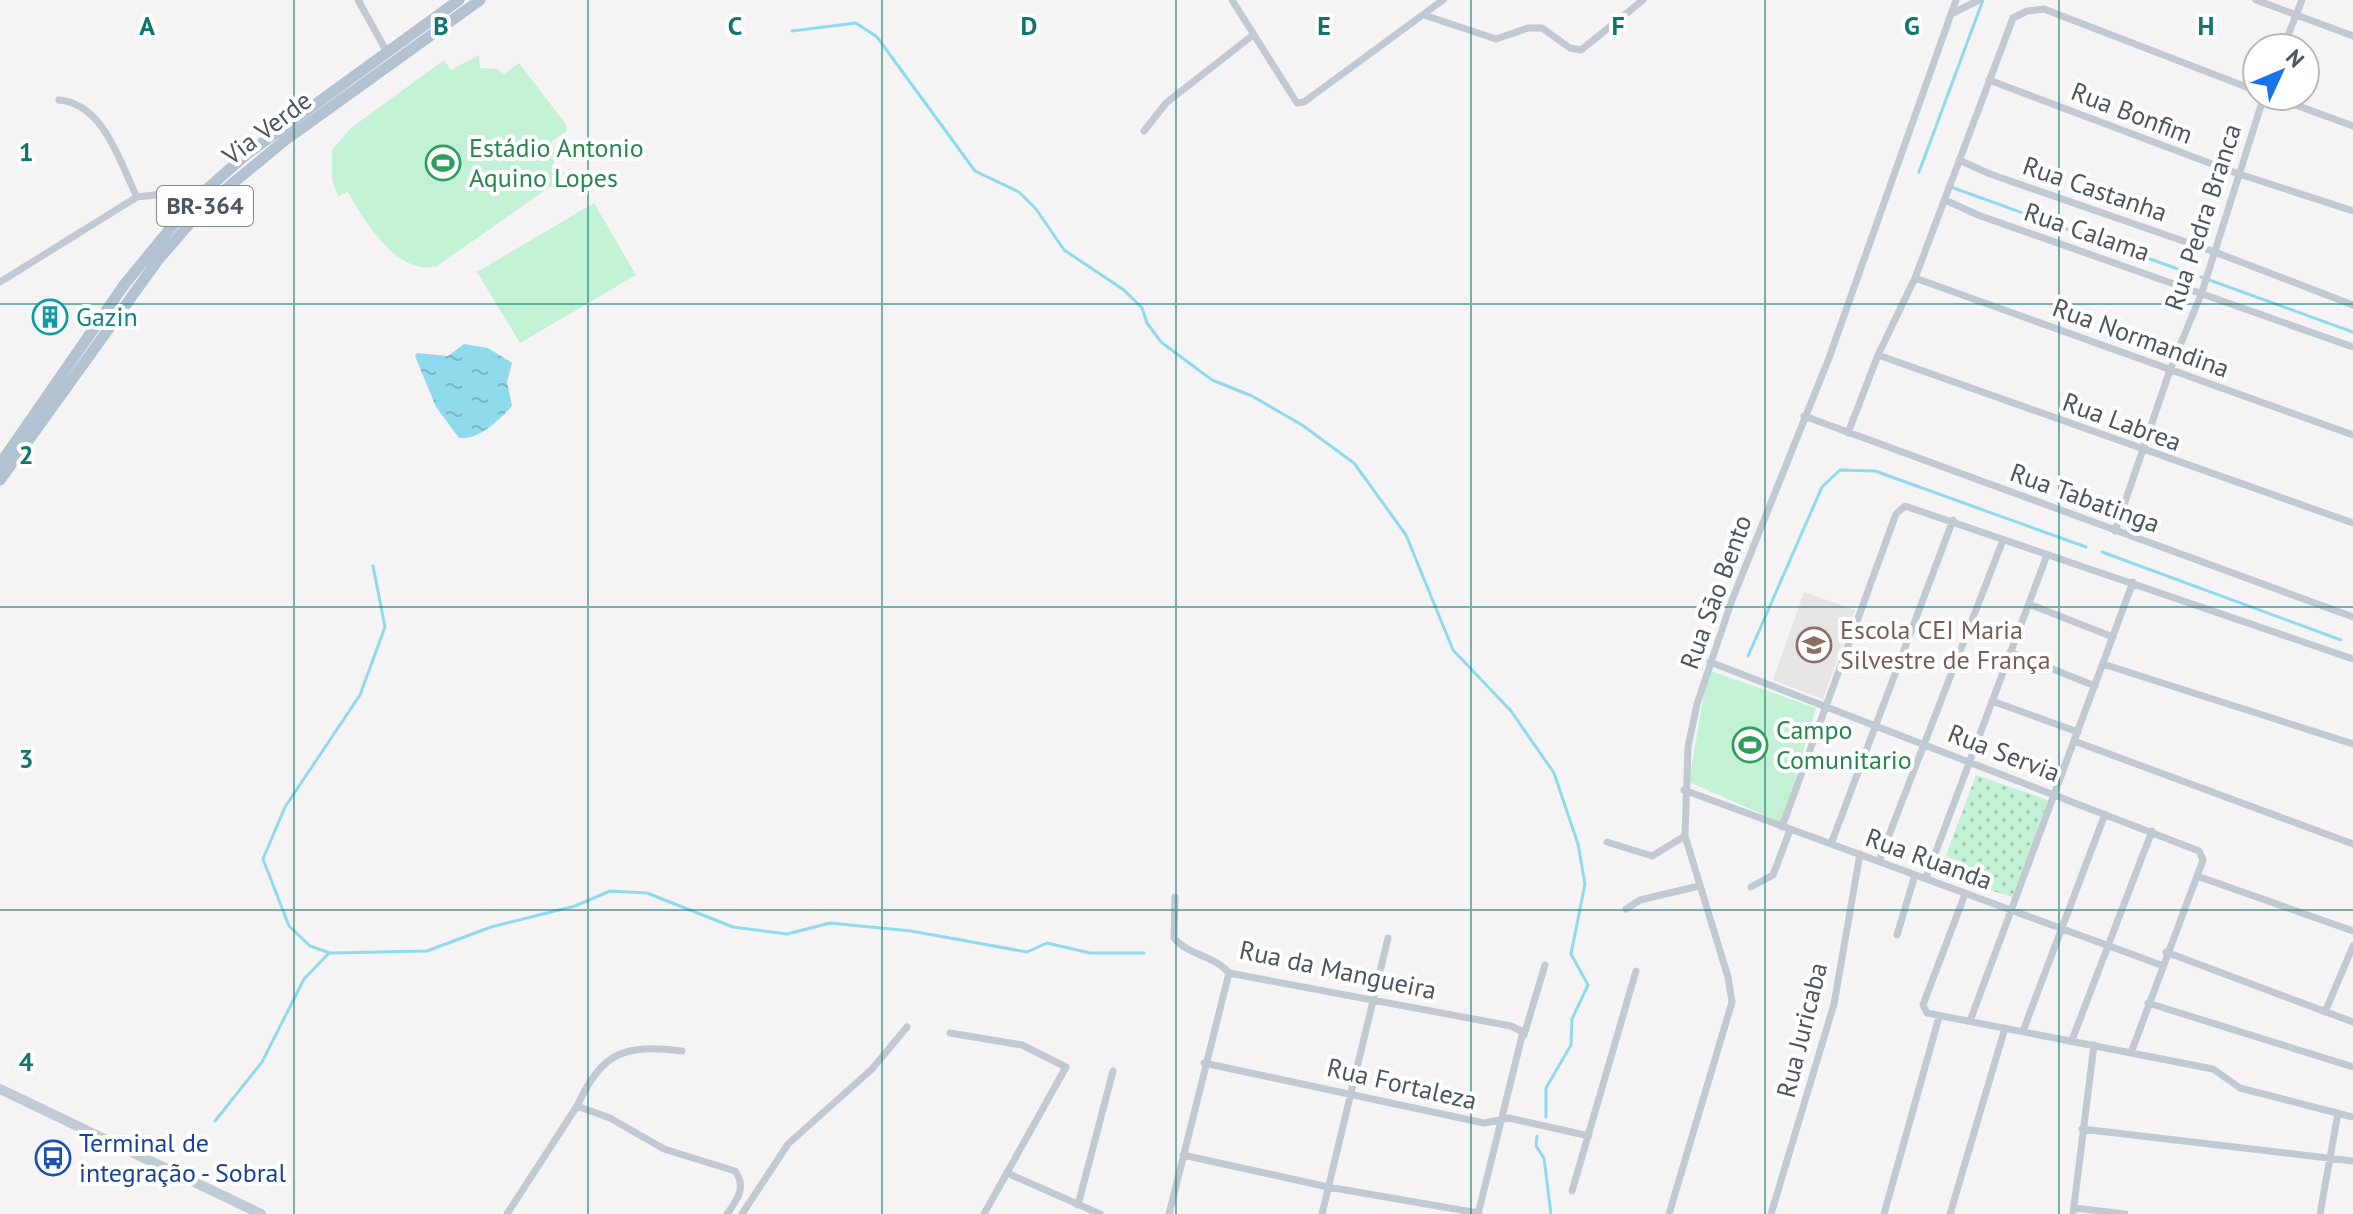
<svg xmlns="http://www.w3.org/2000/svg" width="2353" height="1214" viewBox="0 0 2353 1214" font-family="'PT Sans',sans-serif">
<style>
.education{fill:#e6e4e5}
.green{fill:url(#green-dots)}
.pitch{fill:#c3f1d5}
.water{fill:url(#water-ripples)}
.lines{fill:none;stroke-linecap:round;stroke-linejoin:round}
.stream{stroke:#90daee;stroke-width:3}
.street{stroke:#c1cad2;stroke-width:7}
.secondary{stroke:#c1cbd6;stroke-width:10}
.primary{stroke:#b3c2d1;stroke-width:11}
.grid{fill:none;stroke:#0f766e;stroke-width:2;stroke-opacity:0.55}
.labels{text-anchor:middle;stroke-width:8;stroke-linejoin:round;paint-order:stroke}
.shield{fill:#fff;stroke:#808990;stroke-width:2}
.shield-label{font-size:24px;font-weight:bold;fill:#4a5661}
.street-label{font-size:26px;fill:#4a5661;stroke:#fff}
.leisure-label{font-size:26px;fill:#27864d;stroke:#fff;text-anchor:start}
.culture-label{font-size:26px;fill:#0d838f;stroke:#fff;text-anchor:start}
.education-label{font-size:26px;fill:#785e54;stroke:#fff;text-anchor:start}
.transit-label{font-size:26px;fill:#164399;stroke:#fff;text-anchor:start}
.grid-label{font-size:26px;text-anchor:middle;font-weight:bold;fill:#0f766e;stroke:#fff;stroke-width:8;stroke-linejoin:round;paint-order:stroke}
</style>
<defs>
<pattern id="green-dots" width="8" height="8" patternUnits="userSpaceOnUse" patternTransform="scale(2)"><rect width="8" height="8" fill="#c3f1d5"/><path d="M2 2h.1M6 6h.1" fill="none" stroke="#a0c6b0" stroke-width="1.8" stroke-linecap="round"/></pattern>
<pattern id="water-ripples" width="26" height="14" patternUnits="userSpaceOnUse" patternTransform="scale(2)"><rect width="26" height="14" fill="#90daee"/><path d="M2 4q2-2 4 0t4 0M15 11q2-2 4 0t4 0" fill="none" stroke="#78b4c4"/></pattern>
</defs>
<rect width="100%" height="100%" fill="#f5f3f3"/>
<path class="education" d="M 1804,592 L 1855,610 L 1823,699 L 1773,680 Z"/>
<path class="green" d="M 1976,775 L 2048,800 L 2012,897 L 1939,874 Z"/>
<path class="pitch" d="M 479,55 L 480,68 L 497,69 L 504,74 L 519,63 L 565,123 L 567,131 L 552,141 L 555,160 L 552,167 L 565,173 L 557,182 L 437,266 C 398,277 364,221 348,192 L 338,196 L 332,180 L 332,150 L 351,128 L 444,60 L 451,70 Z
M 594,203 L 636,275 L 520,343 L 477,272 Z
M 1708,670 L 1816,708 L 1782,823 L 1689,782 Z"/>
<path class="water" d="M 464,344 L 488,348 L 512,363 L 507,382 L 512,406 C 499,420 479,440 459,438 L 436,407 L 415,356 L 417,353 L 448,356 Z"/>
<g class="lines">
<path class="stream" d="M 792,31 L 856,23 L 877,37 L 975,171 L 1019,192 L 1036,209 L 1064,250 L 1124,290 L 1142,308 L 1147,323 L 1161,342 L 1212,380 L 1252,396 L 1302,425 L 1354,463 L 1406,535 L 1453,650 L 1511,711 L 1554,773 L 1578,844 L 1585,884 L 1571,954 L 1588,985 L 1572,1019 L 1571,1045 L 1546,1088 L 1546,1117
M 1919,172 L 1983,0
M 1951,187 L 2186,272
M 2201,277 L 2353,332
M 2102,552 L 2341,640
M 373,566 L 385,627 L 360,695 L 285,807 L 263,859 L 289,926 L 310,946 L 330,953 L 427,951 L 491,927 L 575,906 L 610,891 L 647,893 L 733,927 L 787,934 L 830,923 L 911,931 L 1027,952 L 1047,943 L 1090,953 L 1144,953
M 1748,656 L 1822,487 L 1840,470 L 1875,471 L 2086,547
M 215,1121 L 262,1062 L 304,979 L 329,953
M 1537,1136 L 1536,1146 L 1544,1158 L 1551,1214"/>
<path class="street" d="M 358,0 L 388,54
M 1232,0 L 1297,103 L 1304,102 L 1443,0
M 2256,0 L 2353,36
M 1951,14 L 1979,0
M 1424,15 L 1496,39 L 1528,28 L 1542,28 L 1570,48 L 1581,50 L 1643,0
M 2283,48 L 2302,0
M 1989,80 L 2236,173 L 2353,211
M 2271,96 L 2353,126
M 59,100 C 104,104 119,161 137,197
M 1144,131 L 1166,103 L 1253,35
M 1959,160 L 1990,174 L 2212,251 L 2353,305
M 1945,200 L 1978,215 L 2353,347
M 1915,278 L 2353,435
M 0,282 L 137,197 L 163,194 L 192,202
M 1878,355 L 2353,523
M 1804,416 L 2353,617
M 1848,433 L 1878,355 L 1915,278 L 2013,18 L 2027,11 L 2044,9 L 2257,91
M 2115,531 L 2170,370 L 2202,292 L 2264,96
M 2029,604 L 2113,637
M 2010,652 L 2095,686
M 1710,662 L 2199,851 L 2203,860 L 2131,1053
M 2103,664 L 2353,744
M 1992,701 L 2078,732
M 2074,741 L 2353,844
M 1684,790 L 2161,965
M 1782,827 L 1896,514 L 1905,506 L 2353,659
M 1607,842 L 1652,856 L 1685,836
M 1831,844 L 1953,520
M 1879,861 L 2003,540
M 2197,876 L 2353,931
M 1926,878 L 2047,555
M 1751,887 L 1773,875 L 1790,830
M 1965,894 L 1923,1005 L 1927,1013 L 2213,1069 L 2240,1088 L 2353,1117
M 1175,897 L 1174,938 C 1189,956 1214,955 1229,973 L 1511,1026 L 1523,1032 L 1478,1214
M 1626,909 L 1640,900 L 1699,886
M 1897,935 L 1915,875
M 2166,952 L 2353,1022
M 2148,1003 L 2353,1067
M 2325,1012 L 2353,946
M 1970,1021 L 2133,582
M 2023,1031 L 2105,814
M 950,1033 L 1022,1045 L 1066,1067 L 984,1214
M 1524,1035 L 1545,965
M 2072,1040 L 2152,831
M 1204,1063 L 1484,1123 L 1509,1118 L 1589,1136
M 577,1106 C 603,1051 624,1044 682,1051
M 2082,1129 L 2353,1161
M 1183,1155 L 1328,1187 L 1478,1213
M 1007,1173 L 1100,1214
M 1572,1191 L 1636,971
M 1078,1205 L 1113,1071
M 2074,1208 L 2125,1214
M 507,1214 L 577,1106 L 610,1118 L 664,1149 L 735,1171 C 747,1187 737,1200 727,1214
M 742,1214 L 788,1144 L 872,1069 L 907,1027
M 1169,1214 L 1229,973
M 1322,1214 L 1388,938
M 1669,1214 L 1732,1002 L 1728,977 L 1685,836 L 1688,747 L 1697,704 L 1732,600 L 1829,358 L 1956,0
M 1771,1214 L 1834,1004 L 1860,854
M 1884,1214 L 1939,1017
M 1950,1214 L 2005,1028
M 2073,1214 L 2094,1045
M 2320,1214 L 2338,1113"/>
<path class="secondary" d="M 0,1089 L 261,1214"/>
<path class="primary" d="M 0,464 L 124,285 L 192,202 L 247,154 L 459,0
M 0,480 L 158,260 L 204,207 L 284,141 L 480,0"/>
</g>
<path class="grid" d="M 294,0 L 294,1214M 588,0 L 588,1214M 882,0 L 882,1214M 1176,0 L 1176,1214M 1471,0 L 1471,1214M 1765,0 L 1765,1214M 2059,0 L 2059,1214M 0,304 L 2353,304M 0,607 L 2353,607M 0,910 L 2353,910"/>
<defs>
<g id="stadium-ring" transform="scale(1.8)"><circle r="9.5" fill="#fff" stroke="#2e9e5b" stroke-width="1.5"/><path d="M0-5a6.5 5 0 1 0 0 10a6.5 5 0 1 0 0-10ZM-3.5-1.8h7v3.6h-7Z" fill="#2e9e5b"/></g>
<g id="building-ring" transform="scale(1.8)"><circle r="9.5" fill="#fff" stroke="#0f9aa8" stroke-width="1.5"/><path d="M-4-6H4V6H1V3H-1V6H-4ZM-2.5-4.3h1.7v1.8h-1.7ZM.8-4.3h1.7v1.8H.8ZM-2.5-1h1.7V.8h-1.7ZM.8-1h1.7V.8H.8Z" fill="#0f9aa8"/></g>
<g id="school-ring" transform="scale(1.8)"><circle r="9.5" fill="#fff" stroke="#8d6e63" stroke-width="1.5"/><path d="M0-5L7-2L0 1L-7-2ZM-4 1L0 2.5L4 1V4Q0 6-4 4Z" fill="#8d6e63"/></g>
<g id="bus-ring" transform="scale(1.8)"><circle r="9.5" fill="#fff" stroke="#1a4fb4" stroke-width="1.5"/><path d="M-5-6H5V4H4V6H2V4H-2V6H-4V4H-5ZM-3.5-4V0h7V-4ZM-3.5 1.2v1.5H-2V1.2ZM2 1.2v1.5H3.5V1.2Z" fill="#1a4fb4"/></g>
</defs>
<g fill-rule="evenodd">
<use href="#stadium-ring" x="443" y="163"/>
<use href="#building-ring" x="50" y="317"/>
<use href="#school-ring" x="1814" y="645"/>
<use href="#stadium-ring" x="1750" y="745"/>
<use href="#bus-ring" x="53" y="1158"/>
</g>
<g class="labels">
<rect class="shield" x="157" y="186" width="96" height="40" rx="6"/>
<g class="shield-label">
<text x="205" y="214">BR-364</text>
</g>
<g class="street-label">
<text transform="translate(2132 113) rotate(21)" y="9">Rua Bonfim</text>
<text transform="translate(267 128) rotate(-37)" y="9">Via Verde</text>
<text transform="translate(2095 189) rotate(19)" y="9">Rua Castanha</text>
<text transform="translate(2203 217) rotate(-72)" y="9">Rua Pedra Branca</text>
<text transform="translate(2087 232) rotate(19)" y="9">Rua Calama</text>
<text transform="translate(2141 338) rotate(20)" y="9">Rua Normandina</text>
<text transform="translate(2122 422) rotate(20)" y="9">Rua Labrea</text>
<text transform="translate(2085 498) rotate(20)" y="9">Rua Tabatinga</text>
<text transform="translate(1716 592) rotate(-70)" y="9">Rua São Bento</text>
<text transform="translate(2004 753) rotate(21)" y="9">Rua Servia</text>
<text transform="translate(1929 859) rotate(20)" y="9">Rua Ruanda</text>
<text transform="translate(1338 970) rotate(12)" y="9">Rua da Mangueira</text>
<text transform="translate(1802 1030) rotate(-76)" y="9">Rua Juricaba</text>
<text transform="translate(1402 1084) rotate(13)" y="9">Rua Fortaleza</text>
</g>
<g class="leisure-label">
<text x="469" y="157">Estádio Antonio<tspan x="469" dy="30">Aquino Lopes</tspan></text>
<text x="1776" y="739">Campo<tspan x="1776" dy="30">Comunitario</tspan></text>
</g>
<g class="culture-label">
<text x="76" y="326">Gazin</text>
</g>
<g class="education-label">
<text x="1840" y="639">Escola CEI Maria<tspan x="1840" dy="30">Silvestre de França</tspan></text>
</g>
<g class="transit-label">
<text x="79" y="1152">Terminal de<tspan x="79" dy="30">integração - Sobral</tspan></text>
</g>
</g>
<g class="grid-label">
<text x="147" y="35">A</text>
<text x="441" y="35">B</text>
<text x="735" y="35">C</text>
<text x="1029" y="35">D</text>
<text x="1324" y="35">E</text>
<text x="1618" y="35">F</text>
<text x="1912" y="35">G</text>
<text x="2206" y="35">H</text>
<text x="26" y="161">1</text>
<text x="26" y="464">2</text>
<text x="26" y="768">3</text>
<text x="26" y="1071">4</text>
</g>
<g transform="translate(2281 72) rotate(46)"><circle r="38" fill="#ffffff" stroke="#b7bbc0" stroke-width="2"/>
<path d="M0-6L14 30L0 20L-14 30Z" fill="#1a73e8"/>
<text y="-12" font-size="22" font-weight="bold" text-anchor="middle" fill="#4a5661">N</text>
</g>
</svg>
